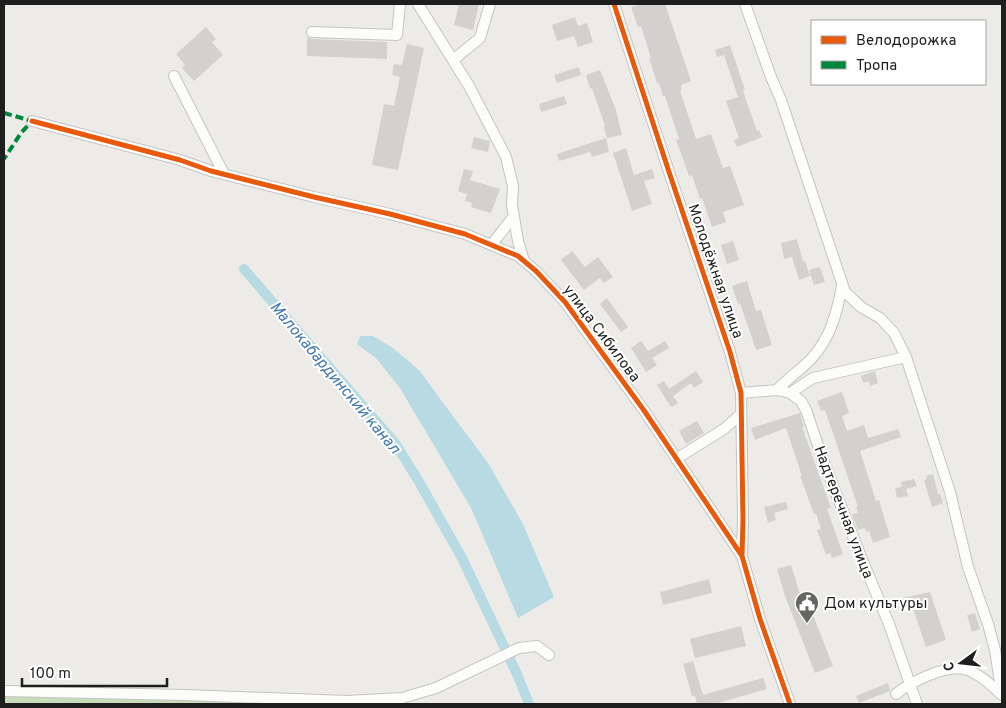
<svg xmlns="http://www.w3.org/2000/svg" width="1006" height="708" viewBox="0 0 1006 708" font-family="Overpass,sans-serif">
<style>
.forest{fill:#c7ddba}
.water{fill:#b8dae3}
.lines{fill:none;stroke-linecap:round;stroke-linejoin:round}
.canal{stroke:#b8dae3;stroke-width:10}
.building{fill:#d3d1ce}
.minor-casing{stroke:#c5c4c3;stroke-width:12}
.minor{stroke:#fcfcfb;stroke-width:10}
.quiet{stroke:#00873e;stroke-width:4;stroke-dasharray:8 4;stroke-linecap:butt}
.cycleway-casing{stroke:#fff;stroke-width:8}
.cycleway{stroke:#e8590c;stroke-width:5}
.labels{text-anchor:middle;stroke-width:4;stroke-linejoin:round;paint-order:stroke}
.street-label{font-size:15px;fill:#1e1e1e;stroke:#fff}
.poi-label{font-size:15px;fill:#1e1e1e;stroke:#fff;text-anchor:start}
.water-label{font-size:16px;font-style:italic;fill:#4178ad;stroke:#fff}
</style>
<rect width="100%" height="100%" fill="#edebe7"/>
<path class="forest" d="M 4,694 L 366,704 L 4,704 Z"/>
<path class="water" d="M 360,336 L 373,336 L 393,348 L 420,371 L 441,400 L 488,463 L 523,524 L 554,597 L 518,618 L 471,508 L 400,388 L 376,358 L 357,344 Z"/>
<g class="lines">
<path class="canal" d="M 244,269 L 395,443 L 418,480 L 462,558 L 517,674 L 529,704"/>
</g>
<path class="building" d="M 459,4 L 479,4 L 473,30 L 454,25 Z
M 641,4 L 665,4 L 691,81 L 681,85 L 682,90 L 680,91 L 696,139 L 711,134 L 723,168 L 730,166 L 744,205 L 723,212 L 726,222 L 712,227 L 702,198 L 700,199 L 692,175 L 689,176 L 676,140 L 679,139 L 665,96 L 663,96 L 659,83 L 657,83 L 649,58 L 651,58 L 641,26 L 638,27 L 631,7 Z
M 575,17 L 578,26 L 587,23 L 593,42 L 578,47 L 574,36 L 557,41 L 552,25 Z
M 206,27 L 216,39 L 212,42 L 223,55 L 194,81 L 182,68 L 185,65 L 176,54 Z
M 307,37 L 312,39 L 387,42 L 387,59 L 307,56 Z
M 407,44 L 424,48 L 398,170 L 372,165 L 384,104 L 394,106 L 400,77 L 392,75 L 394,64 L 402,65 Z
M 730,45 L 745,90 L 743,91 L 757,131 L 759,130 L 762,137 L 737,147 L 734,140 L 739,138 L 726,101 L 738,97 L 724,55 L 717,57 L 715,50 Z
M 579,67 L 581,75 L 557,83 L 554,75 Z
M 600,70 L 616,110 L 622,135 L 607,138 L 604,127 L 605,126 L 592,88 L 590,89 L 586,75 Z
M 564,96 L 567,104 L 541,112 L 539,104 Z
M 474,137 L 490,141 L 488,152 L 471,148 Z
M 606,138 L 609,152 L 592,157 L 590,152 L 559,161 L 557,154 Z
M 626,148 L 634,175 L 652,169 L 655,178 L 644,181 L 652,204 L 632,211 L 613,153 Z
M 464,169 L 473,171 L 470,180 L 500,189 L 491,213 L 471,207 L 472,203 L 465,201 L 467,194 L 458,191 Z
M 797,239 L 803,262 L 805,261 L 810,276 L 799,280 L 792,257 L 784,259 L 781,243 Z
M 733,241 L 739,260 L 727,264 L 721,245 Z
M 572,251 L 585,267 L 598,257 L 613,277 L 604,283 L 600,278 L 584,290 L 561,260 Z
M 820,267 L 825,282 L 814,285 L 809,270 Z
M 747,281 L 756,311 L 761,310 L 772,345 L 756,350 L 740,303 L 738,304 L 732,286 Z
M 607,298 L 628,327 L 621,332 L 600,304 Z
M 641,341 L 648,351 L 665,341 L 669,348 L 652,358 L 657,365 L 646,372 L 631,348 Z
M 696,371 L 703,382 L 694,388 L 691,383 L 673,396 L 678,403 L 671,407 L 657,385 L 664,381 L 669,389 Z
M 875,371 L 878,383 L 870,386 L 869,381 L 863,383 L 861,376 Z
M 842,392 L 849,413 L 842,416 L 847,431 L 864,425 L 868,438 L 898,429 L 901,437 L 860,451 L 876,501 L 879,500 L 890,537 L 873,543 L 869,531 L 866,532 L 865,528 L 858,530 L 852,514 L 858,513 L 856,507 L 858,507 L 825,410 L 821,411 L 817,401 Z
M 800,413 L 804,427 L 802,427 L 831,508 L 827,509 L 843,554 L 832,558 L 830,553 L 826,555 L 817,530 L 821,529 L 816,513 L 814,514 L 800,476 L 802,476 L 786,428 L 755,440 L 751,428 Z
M 697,421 L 704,433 L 686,444 L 679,431 Z
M 933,474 L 938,494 L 940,493 L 943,503 L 932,507 L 924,480 L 927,479 L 926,476 Z
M 914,479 L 917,486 L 906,489 L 908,496 L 897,498 L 895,488 L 902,487 L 901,482 Z
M 786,502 L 788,509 L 774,513 L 776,520 L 768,523 L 764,507 Z
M 791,565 L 800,594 L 804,592 L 833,666 L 815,673 L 785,596 L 777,569 Z
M 709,579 L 712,593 L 663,605 L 660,592 Z
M 930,592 L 946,640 L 926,647 L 912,605 L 905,607 L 903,598 Z
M 975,613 L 980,629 L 972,632 L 967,615 Z
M 741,626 L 746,646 L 695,658 L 690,639 Z
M 693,661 L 703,695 L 763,678 L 767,689 L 715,704 L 697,704 L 695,696 L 692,696 L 683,664 Z
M 888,683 L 890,691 L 859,703 L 856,696 Z"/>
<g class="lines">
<g class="minor-casing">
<path id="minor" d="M 418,4 L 469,86 L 506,157 L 513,186 L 512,205 L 518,241 L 524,261
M 614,4 L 670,175 L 730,352 L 741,393 L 743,520 L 742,556
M 745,4 L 771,77 L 781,100 L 845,292 L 861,307 L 880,318 L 894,333 L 906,357 L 950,492 L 968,567 L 988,624 L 995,650 L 1002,695
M 312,32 L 397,35 L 400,4
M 453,60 L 480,38 L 490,4
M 174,76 L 224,174
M 32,121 L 180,160 L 211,171 L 314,197 L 390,214 L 465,234 L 518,256 L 536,271 L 565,302 L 643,409 L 742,556 L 760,619 L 790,704
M 492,244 L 514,216
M 777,390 C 788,378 802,369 812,358 C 831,337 837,312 842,286
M 741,393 L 777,390 L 790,393 L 801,401 L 806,410 L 823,460 L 861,557 L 889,624 L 917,704
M 790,393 L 813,378 L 906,357
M 676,459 L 724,429 L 741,414
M 4,691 L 185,695 L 347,701 L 402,698 L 436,688 L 519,648 L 537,646 L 549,655
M 896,694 C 911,682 944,665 964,669 C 979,673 991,685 1002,695"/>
</g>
<use href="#minor" class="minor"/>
<path class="quiet" d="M 4,113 L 32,121 L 21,133 L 4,159"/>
<g class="cycleway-casing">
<path id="cycleway" d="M 614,4 L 670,175 L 730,352 L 741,393 L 743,520 L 742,556
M 32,121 L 180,160 L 211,171 L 314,197 L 390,214 L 465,234 L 518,256 L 536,271 L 565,302 L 643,409 L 742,556 L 760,619 L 790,704"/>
</g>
<use href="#cycleway" class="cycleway"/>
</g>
<defs>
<g id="civic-pin" transform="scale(1.25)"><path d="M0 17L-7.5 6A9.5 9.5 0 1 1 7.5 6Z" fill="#666664" stroke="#fff"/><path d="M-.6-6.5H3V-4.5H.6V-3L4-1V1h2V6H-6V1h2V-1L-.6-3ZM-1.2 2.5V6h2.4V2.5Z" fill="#fff"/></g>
</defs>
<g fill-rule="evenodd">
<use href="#civic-pin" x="807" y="603"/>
</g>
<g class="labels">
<g class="street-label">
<text transform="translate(716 271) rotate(71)" y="5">Молодёжная улица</text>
<text transform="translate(602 333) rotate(53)" y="5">улица Сибилова</text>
<text transform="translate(844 512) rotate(69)" y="5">Надтеречная улица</text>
</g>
<g class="poi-label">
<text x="824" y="608">Дом культуры</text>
</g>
<g class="water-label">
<text transform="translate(336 377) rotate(50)" y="6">Малокабардинский канал</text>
</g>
</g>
<rect width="1006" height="708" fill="none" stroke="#1e1e1e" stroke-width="10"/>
<rect x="811" y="20" width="175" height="65" fill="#ffffff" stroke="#a5a5a5"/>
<rect x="821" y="36" width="25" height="8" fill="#e8590c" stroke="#a5a5a5"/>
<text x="856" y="45" font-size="15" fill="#1e1e1e">Велодорожка</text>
<rect x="821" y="61" width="25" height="8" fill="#00873e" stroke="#a5a5a5"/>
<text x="856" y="70" font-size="15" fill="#1e1e1e">Тропа</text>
<g transform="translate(961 663) rotate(255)" stroke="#ffffff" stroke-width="4" paint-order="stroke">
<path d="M0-4L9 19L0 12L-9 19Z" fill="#1e1e1e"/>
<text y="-8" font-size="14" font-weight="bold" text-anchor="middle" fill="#1e1e1e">С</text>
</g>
<path d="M22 678v8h145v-8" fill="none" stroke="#1e1e1e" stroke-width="2.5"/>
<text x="30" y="678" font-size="15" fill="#1e1e1e" stroke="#ffffff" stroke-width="4" paint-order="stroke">100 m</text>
</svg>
